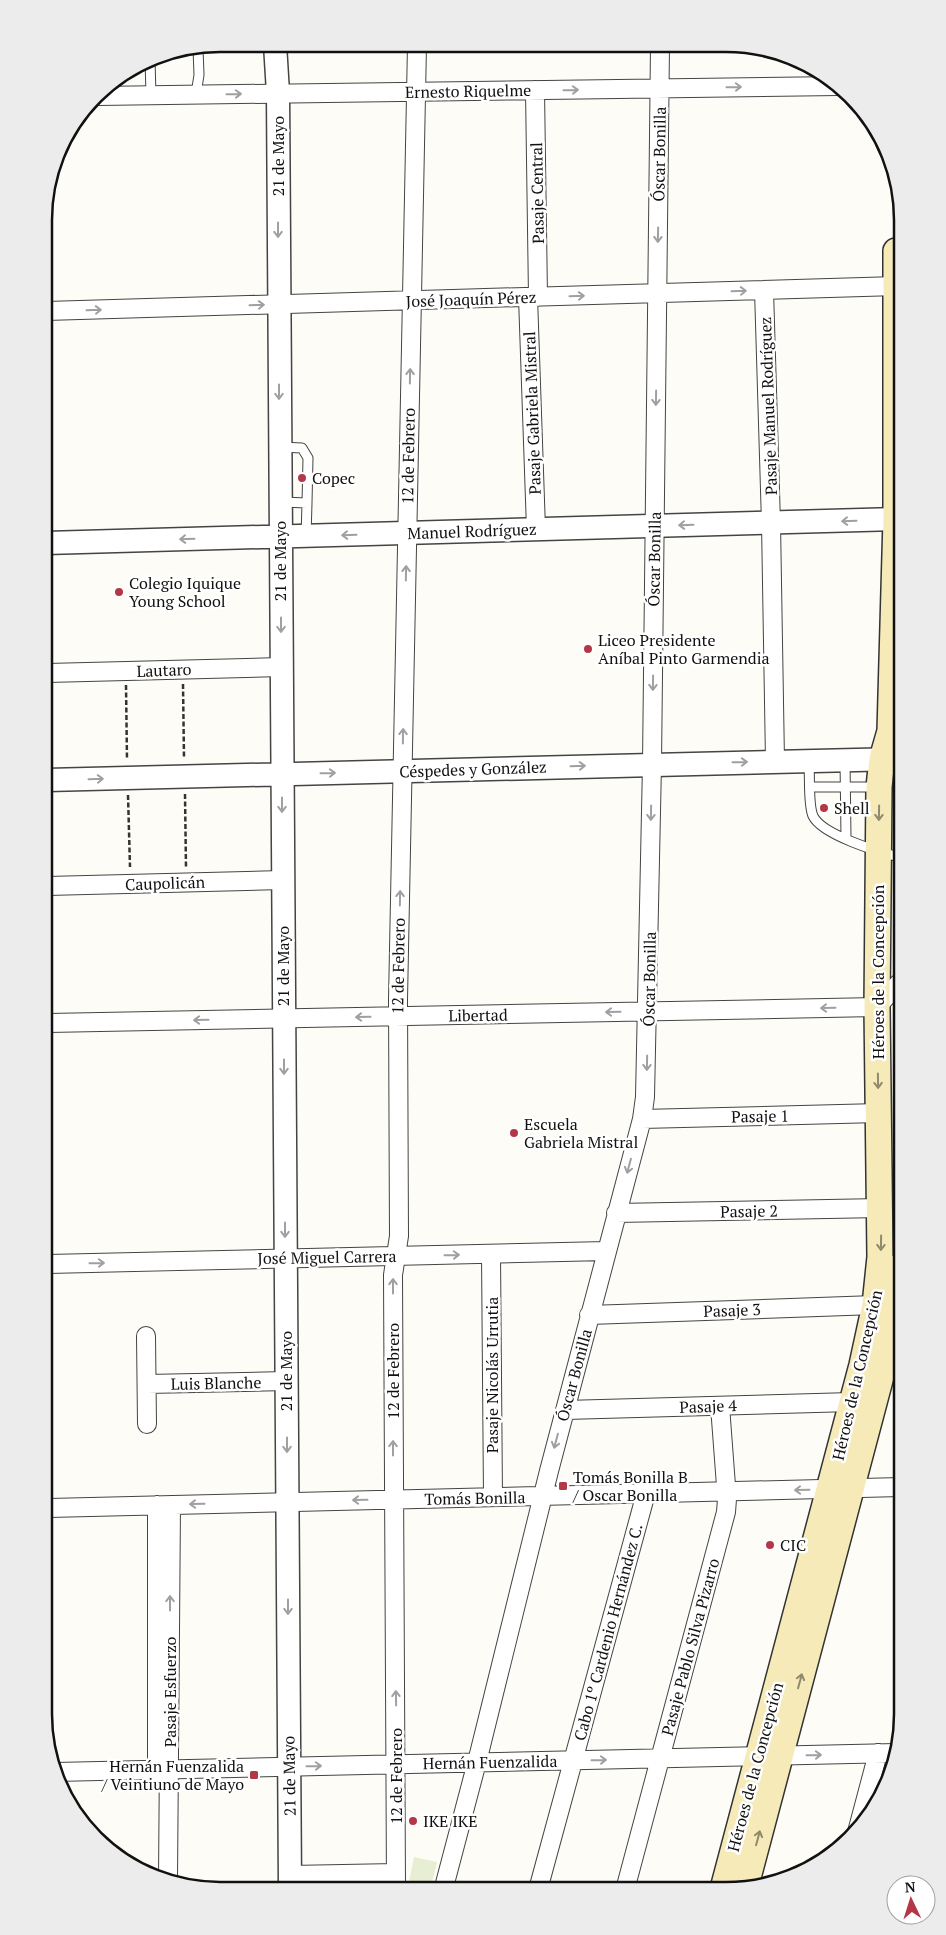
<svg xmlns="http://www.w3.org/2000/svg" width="946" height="1935" viewBox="0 0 946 1935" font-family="'PT Serif',serif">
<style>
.pitch{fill:#e7eed3}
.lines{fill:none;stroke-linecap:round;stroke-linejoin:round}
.service-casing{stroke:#444;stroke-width:11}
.minor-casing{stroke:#444;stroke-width:20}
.tertiary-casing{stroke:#444;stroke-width:25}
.secondary-casing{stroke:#333;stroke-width:28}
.path{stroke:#333;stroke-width:2.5;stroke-dasharray:5 2.5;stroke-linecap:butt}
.service{stroke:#fff;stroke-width:9}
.minor{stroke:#fff;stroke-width:18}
.tertiary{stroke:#fff;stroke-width:22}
.secondary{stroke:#f6ebb8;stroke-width:25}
.oneway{stroke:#a0a0a0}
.oneway2{stroke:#8f896d}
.poi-dot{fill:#b33746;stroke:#fff;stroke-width:2}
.labels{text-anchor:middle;stroke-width:5;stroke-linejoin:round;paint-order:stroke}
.street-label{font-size:16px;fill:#111;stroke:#fff}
.poi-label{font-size:16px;fill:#111;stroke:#fff;text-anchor:start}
.rim{fill:none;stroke:#111;stroke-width:2.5}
</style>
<rect width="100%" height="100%" fill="#fefcf6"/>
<path class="pitch" d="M 414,1857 L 437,1862 L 431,1887 L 408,1887 Z"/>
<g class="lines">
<g class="service-casing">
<path id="service" d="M 150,59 L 151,95
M 196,94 L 199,75 L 198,48
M 280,447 L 302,448 L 308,458 L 307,503 L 282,502
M 306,537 L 307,503
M 845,760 L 846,837
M 809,763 C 810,776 808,805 813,816 C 822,835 879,852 899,857
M 811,787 L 878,787"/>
</g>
<g class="minor-casing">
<path id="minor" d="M 535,90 L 538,297
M 98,96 L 839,86
M 764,290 L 771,523 L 775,761
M 528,297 L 536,529
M 46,311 L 897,286
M 47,673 L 281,667
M 47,886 L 282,880
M 48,1023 L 877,1007 L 899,983
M 642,1119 L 879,1113
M 616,1213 L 881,1208
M 491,1254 L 493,1497
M 48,1264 L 606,1251
M 589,1315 L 875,1305
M 146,1336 L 147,1424
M 147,1384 L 286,1381
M 565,1410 L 852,1402
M 49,1508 L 901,1487
M 55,1772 L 896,1753
M 157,1780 L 157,1505
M 857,1832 L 878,1753
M 290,1875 L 396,1873
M 168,1879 L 171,1505
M 539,1886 L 646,1493
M 626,1886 L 726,1512 L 727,1499 L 720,1406
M 396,1887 L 393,1275 L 399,1236 L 398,1000 L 417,45
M 444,1887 L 477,1762 L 549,1471 L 642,1119 L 645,1097 L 652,764 L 660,46"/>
</g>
<g class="tertiary-casing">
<path id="tertiary" d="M 275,44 L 278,93 L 290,1887
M 46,543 L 897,519
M 47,780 L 898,759"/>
</g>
<g class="secondary-casing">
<path id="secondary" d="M 724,1885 L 862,1365 L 875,1305 L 880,1257 L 877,1007 L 879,787 L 882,759 L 890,731 L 896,519 L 896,251
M 746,1885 L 884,1365 L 894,1317 L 900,1266"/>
</g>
<path class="path" d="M 183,684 L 184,758
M 126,685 L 127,760
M 185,794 L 186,868
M 128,795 L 130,867"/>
<use href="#service" class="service"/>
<use href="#minor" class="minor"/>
<use href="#tertiary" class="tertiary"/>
<use href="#secondary" class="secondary"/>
</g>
<defs><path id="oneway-shaft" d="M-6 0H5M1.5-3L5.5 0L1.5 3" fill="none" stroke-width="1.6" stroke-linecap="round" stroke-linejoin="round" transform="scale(1.25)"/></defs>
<g class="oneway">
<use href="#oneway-shaft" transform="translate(734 87) rotate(-1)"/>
<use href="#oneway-shaft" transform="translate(571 90) rotate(-1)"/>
<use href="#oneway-shaft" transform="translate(234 94) rotate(-1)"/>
<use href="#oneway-shaft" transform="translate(278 230) rotate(90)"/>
<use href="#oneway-shaft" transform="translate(658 235) rotate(91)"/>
<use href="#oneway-shaft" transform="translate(739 291) rotate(-2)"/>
<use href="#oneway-shaft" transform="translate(577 296) rotate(-2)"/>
<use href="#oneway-shaft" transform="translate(257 305) rotate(-2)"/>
<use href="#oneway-shaft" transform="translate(94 310) rotate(-2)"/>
<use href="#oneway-shaft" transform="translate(410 376) rotate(-89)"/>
<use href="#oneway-shaft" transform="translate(279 392) rotate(90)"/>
<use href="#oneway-shaft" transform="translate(656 398) rotate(91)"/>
<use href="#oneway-shaft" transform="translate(849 521) rotate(178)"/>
<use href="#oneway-shaft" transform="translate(686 525) rotate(178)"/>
<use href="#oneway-shaft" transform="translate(349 535) rotate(178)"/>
<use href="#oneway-shaft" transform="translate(187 539) rotate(178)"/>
<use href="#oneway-shaft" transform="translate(406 573) rotate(-89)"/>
<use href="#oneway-shaft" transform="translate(281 625) rotate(90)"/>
<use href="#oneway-shaft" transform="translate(653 683) rotate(91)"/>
<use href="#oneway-shaft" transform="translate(403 736) rotate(-89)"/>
<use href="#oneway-shaft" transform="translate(740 762) rotate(-1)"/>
<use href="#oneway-shaft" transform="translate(578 766) rotate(-2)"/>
<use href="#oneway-shaft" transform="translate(328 773) rotate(-1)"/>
<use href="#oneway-shaft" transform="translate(96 779) rotate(-2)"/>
<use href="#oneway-shaft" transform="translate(282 805) rotate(90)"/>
<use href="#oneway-shaft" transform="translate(651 813) rotate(91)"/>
<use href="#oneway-shaft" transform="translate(400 898) rotate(-89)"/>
<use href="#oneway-shaft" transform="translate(828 1008) rotate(179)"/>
<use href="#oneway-shaft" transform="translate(613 1012) rotate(179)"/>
<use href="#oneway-shaft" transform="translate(363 1017) rotate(179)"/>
<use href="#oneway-shaft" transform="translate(201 1020) rotate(179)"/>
<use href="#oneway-shaft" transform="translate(647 1063) rotate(91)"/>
<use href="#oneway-shaft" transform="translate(284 1067) rotate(90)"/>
<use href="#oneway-shaft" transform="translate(629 1166) rotate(105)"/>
<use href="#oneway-shaft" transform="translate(285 1230) rotate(90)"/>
<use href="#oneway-shaft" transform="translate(452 1255) rotate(-1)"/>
<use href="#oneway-shaft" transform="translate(97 1263) rotate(-1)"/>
<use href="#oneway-shaft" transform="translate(393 1286) rotate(-90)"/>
<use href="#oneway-shaft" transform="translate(556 1441) rotate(105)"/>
<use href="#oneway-shaft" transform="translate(287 1445) rotate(90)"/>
<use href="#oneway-shaft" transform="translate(393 1448) rotate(-90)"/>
<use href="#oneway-shaft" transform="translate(802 1490) rotate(179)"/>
<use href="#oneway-shaft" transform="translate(360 1500) rotate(179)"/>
<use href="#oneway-shaft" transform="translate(197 1504) rotate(179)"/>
<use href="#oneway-shaft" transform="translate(170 1603) rotate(-90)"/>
<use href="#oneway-shaft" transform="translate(288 1607) rotate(90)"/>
<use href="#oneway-shaft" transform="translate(396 1698) rotate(-91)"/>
<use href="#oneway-shaft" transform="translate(814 1755) rotate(-1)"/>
<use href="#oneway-shaft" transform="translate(599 1760) rotate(-1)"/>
<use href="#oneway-shaft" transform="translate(314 1766) rotate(-1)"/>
</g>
<g class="oneway2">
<use href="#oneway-shaft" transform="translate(879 813) rotate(91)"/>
<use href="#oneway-shaft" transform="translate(878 1081) rotate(89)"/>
<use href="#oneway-shaft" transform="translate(881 1243) rotate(91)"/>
<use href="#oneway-shaft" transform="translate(800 1681) rotate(-75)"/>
<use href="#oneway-shaft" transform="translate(758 1838) rotate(-75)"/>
</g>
<g class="poi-dot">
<circle cx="302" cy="478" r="5"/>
<circle cx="119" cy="592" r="5"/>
<circle cx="588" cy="649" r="5"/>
<circle cx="824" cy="808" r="5"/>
<circle cx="514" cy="1133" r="5"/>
<rect x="558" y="1481" width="10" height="10" rx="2.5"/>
<circle cx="770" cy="1545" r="5"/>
<rect x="249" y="1770" width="10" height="10" rx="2.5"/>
<circle cx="413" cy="1821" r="5"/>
</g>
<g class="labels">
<g class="street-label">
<text transform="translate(468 91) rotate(-1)" y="6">Ernesto Riquelme</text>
<text transform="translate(659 154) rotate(-89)" y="6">Óscar Bonilla</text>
<text transform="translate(278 156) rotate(-90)" y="6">21 de Mayo</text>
<text transform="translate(537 193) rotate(-91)" y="6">Pasaje Central</text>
<text transform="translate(471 299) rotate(-2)" y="6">José Joaquín Pérez</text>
<text transform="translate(768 406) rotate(-92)" y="6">Pasaje Manuel Rodríguez</text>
<text transform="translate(532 413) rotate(-92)" y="6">Pasaje Gabriela Mistral</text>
<text transform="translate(408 456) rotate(-89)" y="6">12 de Febrero</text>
<text transform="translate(472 531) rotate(-2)" y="6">Manuel Rodríguez</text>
<text transform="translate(654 559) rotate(-89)" y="6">Óscar Bonilla</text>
<text transform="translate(280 561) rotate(-90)" y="6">21 de Mayo</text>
<text transform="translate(164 670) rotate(-2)" y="6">Lautaro</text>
<text transform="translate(473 769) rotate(-2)" y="6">Céspedes y González</text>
<text transform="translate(165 883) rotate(-2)" y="6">Caupolicán</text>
<text transform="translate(283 966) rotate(-90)" y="6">21 de Mayo</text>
<text transform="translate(398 966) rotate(-89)" y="6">12 de Febrero</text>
<text transform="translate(878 972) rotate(-90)" y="6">Héroes de la Concepción</text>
<text transform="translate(649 979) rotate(-89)" y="6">Óscar Bonilla</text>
<text transform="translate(478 1015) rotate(-1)" y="6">Libertad</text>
<text transform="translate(760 1116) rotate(-1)" y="6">Pasaje 1</text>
<text transform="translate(749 1211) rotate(-1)" y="6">Pasaje 2</text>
<text transform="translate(327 1257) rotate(-1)" y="6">José Miguel Carrera</text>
<text transform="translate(732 1310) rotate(-2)" y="6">Pasaje 3</text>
<text transform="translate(286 1371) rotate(-90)" y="6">21 de Mayo</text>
<text transform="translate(393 1371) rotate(-90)" y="6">12 de Febrero</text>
<text transform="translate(492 1375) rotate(-90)" y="6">Pasaje Nicolás Urrutia</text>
<text transform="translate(574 1375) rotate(-75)" y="6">Óscar Bonilla</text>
<text transform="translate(857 1375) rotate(-77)" y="6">Héroes de la Concepción</text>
<text transform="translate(216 1383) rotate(-1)" y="6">Luis Blanche</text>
<text transform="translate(708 1406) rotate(-2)" y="6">Pasaje 4</text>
<text transform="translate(475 1498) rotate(-1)" y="6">Tomás Bonilla</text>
<text transform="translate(608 1632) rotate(-75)" y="6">Cabo 1º Cardenio Hernández C.</text>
<text transform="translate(690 1647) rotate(-75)" y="6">Pasaje Pablo Silva Pizarro</text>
<text transform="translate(170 1692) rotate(-90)" y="6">Pasaje Esfuerzo</text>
<text transform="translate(490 1762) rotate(-1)" y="6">Hernán Fuenzalida</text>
<text transform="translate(755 1767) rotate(-75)" y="6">Héroes de la Concepción</text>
<text transform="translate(289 1776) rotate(-91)" y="6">21 de Mayo</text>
<text transform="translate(396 1776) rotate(-90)" y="6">12 de Febrero</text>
</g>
<g class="poi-label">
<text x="312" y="484">Copec</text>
<text x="129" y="589">Colegio Iquique<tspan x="129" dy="18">Young School</tspan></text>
<text x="598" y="646">Liceo Presidente<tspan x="598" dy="18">Aníbal Pinto Garmendia</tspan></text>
<text x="834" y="814">Shell</text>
<text x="524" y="1130">Escuela<tspan x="524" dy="18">Gabriela Mistral</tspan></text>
<text x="573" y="1483">Tomás Bonilla B<tspan x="573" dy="18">/ Oscar Bonilla</tspan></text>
<text x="780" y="1551">CIC</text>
<text x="244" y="1772" text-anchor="end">Hernán Fuenzalida<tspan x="244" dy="18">/ Veintiuno de Mayo</tspan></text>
<text x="423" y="1827">IKE IKE</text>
</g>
</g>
<path d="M0 0H946V1935H0ZM220 52H726A168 168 0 0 1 894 220V1714A168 168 0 0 1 726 1882H220A168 168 0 0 1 52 1714V220A168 168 0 0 1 220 52Z" fill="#ececec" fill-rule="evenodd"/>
<path class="rim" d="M220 52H726A168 168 0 0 1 894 220V1714A168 168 0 0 1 726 1882H220A168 168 0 0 1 52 1714V220A168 168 0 0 1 220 52Z"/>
<g transform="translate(911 1900) rotate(356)"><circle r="24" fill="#ffffff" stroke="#a0a0a0"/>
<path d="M0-4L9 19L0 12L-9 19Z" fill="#b33746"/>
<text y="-8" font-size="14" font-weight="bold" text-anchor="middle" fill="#111111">N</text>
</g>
</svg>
